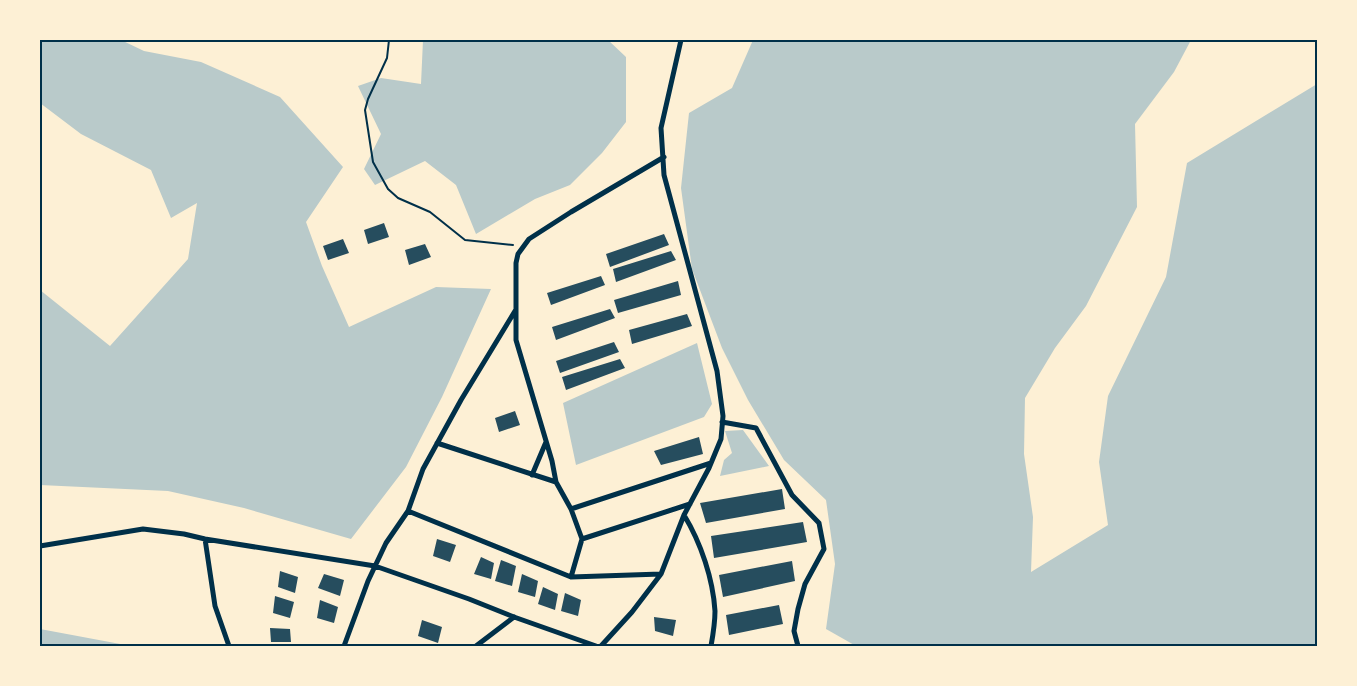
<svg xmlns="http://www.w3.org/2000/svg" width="1357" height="686" viewBox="0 0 1357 686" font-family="Raleway,sans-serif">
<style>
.green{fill:#b9caca}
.building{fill:#264d5e}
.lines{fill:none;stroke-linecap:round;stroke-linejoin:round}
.path{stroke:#003049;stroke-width:2}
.minor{stroke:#003049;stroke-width:5}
.neatline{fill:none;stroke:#003049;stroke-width:2}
</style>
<rect width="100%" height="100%" fill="#fdf0d5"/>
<path class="green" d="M 40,40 L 121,40 L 144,51 L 201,62 L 280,97 L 343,167 L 306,222 L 322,266 L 349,327 L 436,287 L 491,289 L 442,397 L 406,467 L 351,539 L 244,508 L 168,491 L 40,485 L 40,290 L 110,346 L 188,259 L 197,203 L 171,218 L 151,170 L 81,134 L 40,103 Z
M 423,40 L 608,40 L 626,57 L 626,122 L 602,153 L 570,185 L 535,199 L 476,234 L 456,185 L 425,161 L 375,185 L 364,169 L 381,134 L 358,86 L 381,78 L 421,84 Z
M 753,40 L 1191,40 L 1174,72 L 1135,124 L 1137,207 L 1086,306 L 1055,348 L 1025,398 L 1024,454 L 1033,517 L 1031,572 L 1108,525 L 1099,462 L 1108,396 L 1166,277 L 1187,163 L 1317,84 L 1317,646 L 856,646 L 826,629 L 835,564 L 826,500 L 784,460 L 748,400 L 722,348 L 692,269 L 681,188 L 689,113 L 732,88 Z
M 697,343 L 712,404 L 704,417 L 576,465 L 563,403 Z
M 743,430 L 769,466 L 720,476 L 724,460 L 732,453 L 725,431 Z
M 40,629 L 131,646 L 40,646 Z"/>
<path class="building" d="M 384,223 L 389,237 L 368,244 L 364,230 Z
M 664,234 L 669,245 L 610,267 L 606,254 Z
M 343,239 L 349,253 L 328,260 L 323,246 Z
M 425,244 L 431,257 L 409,265 L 405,250 Z
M 671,251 L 676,260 L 616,282 L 613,269 Z
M 601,276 L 605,285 L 551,305 L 547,293 Z
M 678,281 L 681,295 L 618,313 L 614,300 Z
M 610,309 L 615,318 L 556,340 L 552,327 Z
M 687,314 L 692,326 L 632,344 L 629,330 Z
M 614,342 L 619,352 L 560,373 L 556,361 Z
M 620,359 L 625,368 L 566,390 L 562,377 Z
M 515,411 L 520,425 L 499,432 L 495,418 Z
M 699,437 L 703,454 L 661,465 L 654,451 Z
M 782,489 L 785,509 L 706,523 L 700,503 Z
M 803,522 L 807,542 L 714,558 L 711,536 Z
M 437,539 L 456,545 L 450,562 L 433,556 Z
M 481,557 L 494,563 L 491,579 L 474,574 Z
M 501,560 L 516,566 L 512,586 L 495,581 Z
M 792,561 L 795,581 L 723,597 L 719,575 Z
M 280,571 L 298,577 L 295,593 L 278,587 Z
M 324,574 L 344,580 L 340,596 L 318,588 Z
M 522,574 L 538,581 L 535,597 L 518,592 Z
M 543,587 L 558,594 L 555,610 L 538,604 Z
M 565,593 L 581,600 L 578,616 L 561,611 Z
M 275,596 L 294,602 L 290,618 L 273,613 Z
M 320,600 L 338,607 L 334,623 L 317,618 Z
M 779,605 L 783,624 L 729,635 L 726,615 Z
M 654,617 L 676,620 L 673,636 L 655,631 Z
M 422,620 L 442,627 L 438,643 L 418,636 Z
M 270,628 L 290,629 L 291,642 L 271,642 Z"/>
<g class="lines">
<path class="path" d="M 389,40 L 387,58 L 368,99 L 365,110 L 373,162 L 388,189 L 398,198 L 430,212 L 465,240 L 513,245"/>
<path class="minor" d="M 722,422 L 756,428 L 792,495 L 819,523 L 824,549 L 805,584 L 798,609 L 794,631 L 798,646
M 437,443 L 556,482
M 532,475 L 546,442
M 571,509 L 711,463
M 408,511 L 571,577 L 661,574
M 684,515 C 701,543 713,579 715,611 C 715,622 713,635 711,646
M 205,539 L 215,606 L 229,646
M 582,539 L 690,504
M 40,546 L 143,529 L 184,534 L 205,539 L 375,566 L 469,599 L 514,617 L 596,646
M 571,577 L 582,539 L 571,509 L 556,482 L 552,461 L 516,340 L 516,263 L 518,254 L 529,239 L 571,212 L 664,157
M 344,646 L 368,581 L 386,543 L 408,511 L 423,469 L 461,400 L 515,311
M 476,646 L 514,617
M 601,646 L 632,612 L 661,574 L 684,515 L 709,468 L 721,439 L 723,416 L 717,371 L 664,175 L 661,128 L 681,40"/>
</g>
<rect width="1357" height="686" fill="none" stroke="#fdf0d5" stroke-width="82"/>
<rect x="41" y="41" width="1275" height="604" class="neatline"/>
</svg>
